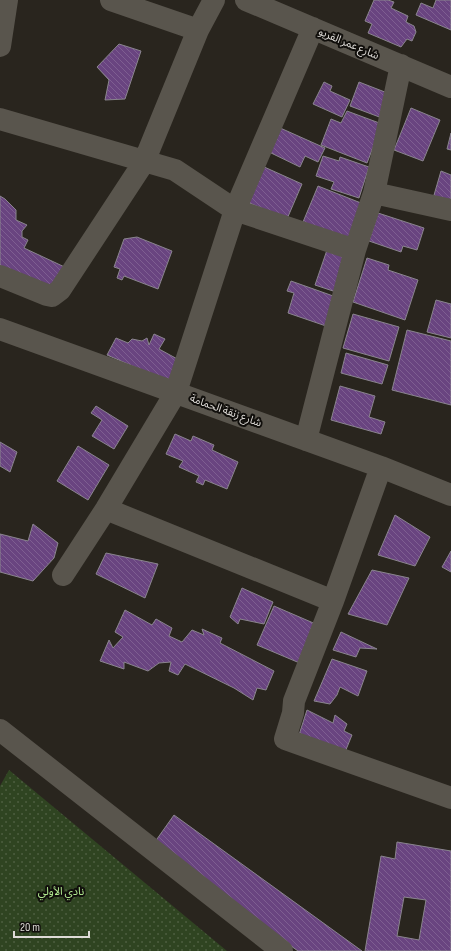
<svg xmlns="http://www.w3.org/2000/svg" width="451" height="951" viewBox="0 0 451 951" font-family="'Sofia Sans Condensed','Noto Sans Arabic',sans-serif">
<style>
.park{fill:url(#park-dots)}
.building{fill:url(#building-back-hatch);stroke:#8a858e;fill-rule:evenodd}
.lines{fill:none;stroke-linecap:round;stroke-linejoin:round}
.minor{stroke:#59554d;stroke-width:22}
.labels{text-anchor:middle;stroke-width:4;stroke-linejoin:round;paint-order:stroke}
.street-label{font-size:11px;fill:#dedbd7;stroke:#100e0b}
.park-label{font-size:11px;fill:#b4ee92;stroke:#100e0b}
</style>
<defs>
<pattern id="park-dots" width="8" height="8" patternUnits="userSpaceOnUse"><rect width="8" height="8" fill="#2f4421"/><path d="M2 2h.1M6 6h.1" fill="none" stroke="#4d5e40" stroke-width="1.8" stroke-linecap="round"/></pattern>
<pattern id="building-back-hatch" width="6" height="6" patternUnits="userSpaceOnUse"><rect width="6" height="6" fill="#694480"/><path d="M-1 5l2 2M0 0l6 6M5-1l2 2" fill="none" stroke="#7e5e91"/></pattern>
</defs>
<rect width="100%" height="100%" fill="#29251e"/>
<path class="park" d="M 9,770 L 227,951 L 0,951 L 0,786 Z"/>
<path class="building" d="M 374,0 L 388,0 L 394,2 L 391,8 L 408,16 L 406,22 L 414,26 L 416,32 L 412,41 L 407,39 L 401,47 L 368,33 L 372,24 L 365,21 Z
M 436,0 L 451,0 L 451,30 L 416,15 L 421,3 L 433,8 Z
M 119,44 L 141,51 L 125,99 L 105,100 L 109,80 L 97,67 Z
M 324,82 L 332,86 L 330,91 L 350,100 L 342,117 L 313,104 Z
M 359,82 L 390,94 L 382,118 L 350,106 Z
M 411,108 L 440,120 L 423,161 L 394,150 Z
M 347,111 L 382,124 L 367,163 L 321,145 L 331,119 L 341,123 Z
M 278,127 L 325,148 L 318,162 L 305,156 L 300,167 L 267,151 Z
M 451,133 L 451,150 L 447,149 Z
M 323,156 L 339,161 L 340,157 L 369,167 L 359,198 L 331,189 L 334,182 L 316,176 Z
M 262,166 L 302,184 L 287,219 L 247,202 Z
M 441,171 L 451,175 L 451,206 L 432,202 Z
M 318,186 L 366,205 L 354,242 L 303,222 Z
M 0,196 L 5,199 L 16,210 L 16,220 L 27,225 L 22,231 L 22,237 L 28,240 L 24,248 L 71,270 L 47,287 L 0,267 Z
M 378,213 L 424,228 L 417,250 L 403,246 L 401,252 L 369,241 Z
M 137,237 L 172,251 L 158,289 L 124,276 L 122,280 L 117,278 L 120,269 L 114,267 L 124,239 Z
M 327,250 L 348,257 L 336,292 L 315,285 Z
M 367,258 L 389,265 L 388,270 L 418,280 L 405,320 L 353,302 Z
M 291,281 L 336,297 L 326,326 L 288,313 L 294,293 L 287,291 Z
M 436,300 L 451,304 L 451,338 L 427,332 Z
M 353,314 L 399,327 L 389,361 L 343,348 Z
M 407,330 L 451,341 L 451,405 L 392,390 Z
M 154,334 L 165,339 L 159,349 L 181,361 L 172,383 L 107,355 L 116,338 L 128,343 L 132,339 L 142,341 L 147,338 L 149,345 Z
M 346,353 L 388,365 L 382,384 L 341,373 Z
M 340,386 L 375,396 L 369,417 L 385,422 L 381,434 L 331,420 Z
M 96,406 L 128,426 L 114,449 L 92,436 L 102,420 L 91,413 Z
M 175,434 L 191,441 L 193,436 L 214,445 L 212,450 L 238,462 L 227,489 L 205,480 L 203,485 L 196,482 L 199,476 L 179,467 L 183,461 L 166,454 Z
M 0,442 L 17,452 L 10,472 L 0,466 Z
M 78,446 L 109,465 L 88,500 L 57,481 Z
M 395,515 L 430,537 L 415,566 L 378,555 Z
M 33,524 L 58,543 L 54,558 L 33,581 L 0,572 L 0,534 L 28,541 Z
M 451,551 L 451,572 L 442,567 Z
M 106,553 L 158,564 L 145,598 L 96,574 Z
M 372,570 L 409,578 L 387,625 L 348,614 Z
M 242,588 L 273,602 L 264,624 L 240,619 L 238,624 L 230,617 Z
M 274,606 L 318,625 L 302,664 L 257,645 Z
M 125,610 L 152,625 L 156,619 L 172,628 L 169,636 L 182,642 L 192,630 L 204,635 L 202,629 L 222,638 L 220,643 L 274,671 L 266,690 L 257,688 L 253,700 L 234,688 L 185,664 L 178,675 L 169,671 L 171,662 L 159,663 L 148,671 L 124,662 L 124,669 L 100,661 L 109,640 L 113,648 L 123,637 L 115,632 Z
M 341,632 L 377,649 L 360,648 L 356,657 L 333,650 Z
M 332,659 L 367,671 L 358,696 L 340,687 L 337,695 L 330,704 L 314,701 Z
M 307,710 L 333,723 L 335,715 L 347,724 L 344,731 L 352,735 L 343,757 L 298,738 Z
M 174,815 L 362,951 L 298,951 L 152,846 Z
M 397,842 L 451,851 L 451,951 L 365,951 L 381,856 L 395,859 ZM 404,897 L 426,900 L 419,940 L 397,936 Z"/>
<g class="lines">
<path class="minor" d="M 111,0 L 198,30
M 246,0 L 451,87
M 0,46 L 7,0
M 0,119 L 175,170 L 235,210 L 355,250
M 374,193 L 451,210
M 0,276 L 47,295 L 52,296 L 60,290 L 144,162 L 198,30 L 214,0
M 0,329 L 381,467 L 451,495
M 306,440 L 355,250 L 374,193 L 401,65
M 381,467 L 333,601 L 294,701 L 293,713 L 285,739 L 451,798
M 106,509 L 333,601
M 63,575 L 106,509 L 176,392 L 235,210 L 313,28
M 0,730 L 282,951"/>
</g>
<g class="labels">
<g class="street-label">
<text transform="translate(349 43) rotate(23)" y="4">شارع عمر القريو</text>
<text transform="translate(226 410) rotate(20)" y="4">شارع زنقة الحمامة</text>
</g>
<g class="park-label">
<text x="61" y="895">نادي الأولي</text>
</g>
</g>
<path d="M14 931v6h75v-6" fill="none" stroke="#dedbd7" stroke-width="2"/>
<text x="20" y="931" font-size="12" fill="#dedbd7" stroke="#100e0b" stroke-width="3" paint-order="stroke">20 m</text>
</svg>
